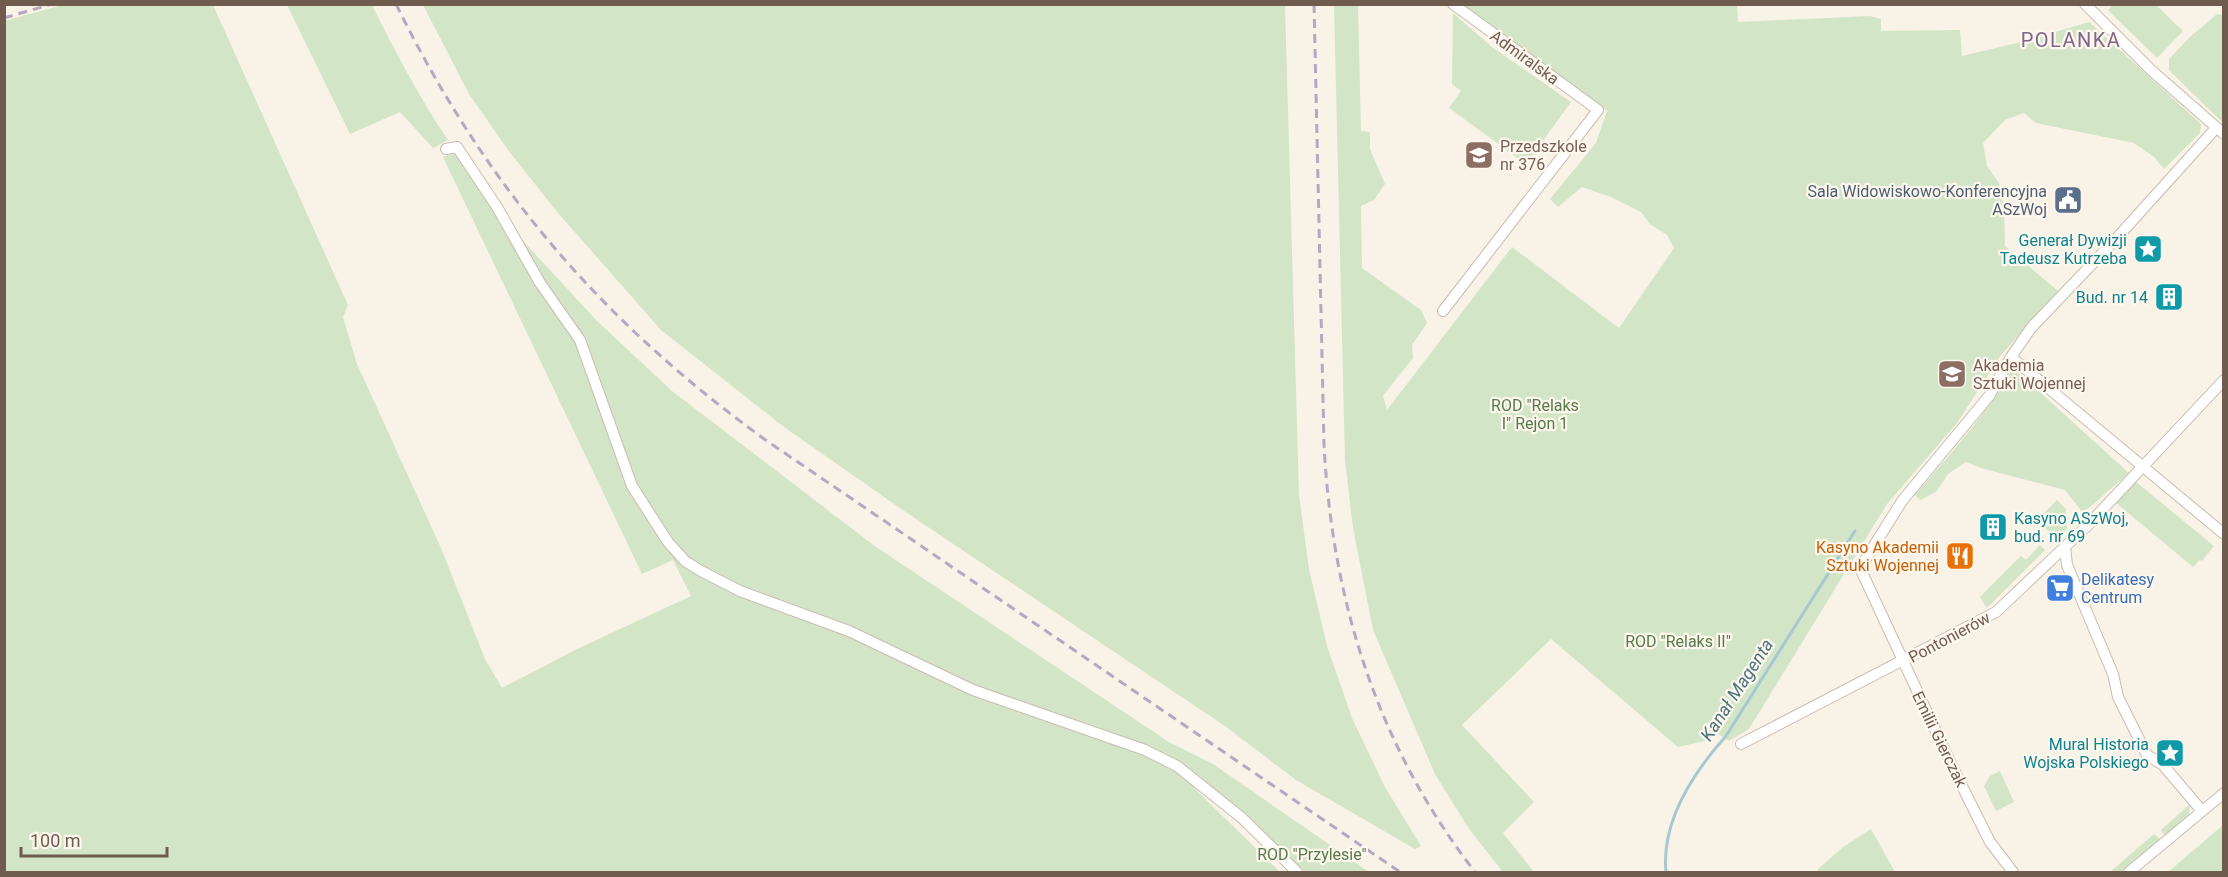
<svg xmlns="http://www.w3.org/2000/svg" width="2228" height="877" viewBox="0 0 2228 877" font-family="Roboto,sans-serif">
<style>
.green{fill:#d2e5c7}
.lines{fill:none;stroke-linecap:round;stroke-linejoin:round}
.stream{stroke:#a6c9d1;stroke-width:3}
.street-casing{stroke:#cabbaf;stroke-width:12}
.street{stroke:#fff;stroke-width:10}
.rail{stroke:#b6a7c2;stroke-width:3;stroke-dasharray:9 6;stroke-linecap:butt}
.labels{text-anchor:middle;stroke-width:4.5;stroke-linejoin:round;paint-order:stroke}
.street-label{font-size:16px;fill:#705c4f;stroke:#fdf7ed}
.education-label{font-size:16px;fill:#785e54;stroke:#fdf7ed;text-anchor:start}
.service-label{font-size:16px;fill:#4e5e75;stroke:#fdf7ed;text-anchor:end}
.culture-label{font-size:16px;fill:#0d838f;stroke:#fdf7ed;text-anchor:end}
.park-label{font-size:16px;fill:#577a4c;stroke:#fdf7ed}
.food-label{font-size:16px;fill:#c56008;stroke:#fdf7ed;text-anchor:end}
.shop-label{font-size:16px;fill:#366cbe;stroke:#fdf7ed;text-anchor:start}
.water-label{font-size:18px;font-style:italic;fill:#4c7580;stroke:#fdf7ed}
.quarter-label{font-size:20px;letter-spacing:1.5px;fill:#81668c;stroke:#fdf7ed}
</style>
<rect width="100%" height="100%" fill="#f9f3e7"/>
<path class="green" d="M 2114,4 L 2156,5 L 2183,31 L 2157,58 L 2108,10 Z
M 63,5 L 213,5 L 348,305 L 343,317 L 357,364 L 441,548 L 485,659 L 502,688 L 577,649 L 691,596 L 673,560 L 642,574 L 443,157 L 452,154 L 458,154 L 513,230 L 597,321 L 672,391 L 876,547 L 1169,742 L 1213,764 L 1369,872 L 1304,872 L 1242,812 L 1200,777 L 1194,788 L 1280,872 L 5,872 L 4,21 Z
M 287,5 L 372,5 C 395,51 419,97 448,140 L 433,148 L 400,112 L 350,134 Z
M 423,5 L 1285,5 L 1299,495 L 1309,569 L 1327,646 L 1352,718 L 1385,787 L 1421,846 L 1415,849 L 1296,780 L 1225,726 L 907,513 L 784,427 L 661,330 L 558,213 L 508,150 L 469,94 Z
M 1334,5 L 1358,5 L 1361,131 L 1370,132 L 1370,149 L 1385,184 L 1374,200 L 1361,206 L 1362,268 L 1421,310 L 1427,323 L 1412,345 L 1413,358 L 1383,396 L 1387,410 L 1512,247 L 1619,328 L 1674,248 L 1667,235 L 1650,224 L 1641,212 L 1611,197 L 1582,187 L 1558,207 L 1550,199 L 1596,143 L 1607,111 L 1459,5 L 1737,5 L 1738,22 L 1870,16 L 1881,19 L 1881,31 L 1960,30 L 1962,56 L 2017,43 L 2089,22 L 2201,124 L 2200,133 L 2164,169 L 2154,157 L 2134,143 L 2036,123 L 2024,113 L 2005,120 L 1983,143 L 1987,166 L 1999,183 L 2004,207 L 2005,246 L 2058,291 L 2001,355 L 1957,423 L 1887,504 L 1749,729 L 1729,741 L 1715,732 L 1709,740 L 1678,747 L 1551,639 L 1462,725 L 1534,802 L 1503,833 L 1534,872 L 1503,872 L 1469,829 L 1435,774 L 1373,630 L 1353,528 L 1345,461 Z
M 1453,13 L 1492,47 L 1571,102 L 1526,164 L 1449,108 L 1461,91 L 1452,84 Z
M 2217,14 L 2223,15 L 2223,123 L 2169,70 L 2169,59 L 2190,37 Z
M 2012,367 L 2129,473 L 2083,513 L 2065,490 L 1981,468 L 1966,462 L 1948,474 L 1937,491 L 1921,500 L 1915,495 C 1949,455 1988,414 2012,367 Z
M 2135,481 L 2214,546 L 2202,561 L 2200,560 L 2193,567 L 2115,502 Z
M 2057,500 L 2066,509 L 2067,529 L 2057,539 L 2037,520 Z
M 2040,545 L 2045,550 L 1990,605 L 1986,607 L 1980,597 L 2021,556 L 2026,560 Z
M 2000,771 L 2014,802 L 1996,811 L 1984,786 L 1990,776 Z
M 2189,805 C 2194,818 2174,828 2165,836 L 2161,830 Z
M 2223,825 L 2223,872 L 2168,872 Z
M 1871,829 L 1895,872 L 1819,872 L 1817,870 L 1843,847 Z
M 2154,834 L 2160,839 L 2121,872 L 2110,872 Z"/>
<g class="lines">
<path class="stream" d="M 1666,872 C 1661,821 1693,773 1726,736 L 1855,531"/>
<g class="street-casing">
<path id="street" d="M 2085,4 L 2151,70 L 2224,134
M 446,149 L 457,147 L 497,207 L 540,283 L 580,340 L 632,486 L 668,542 L 685,561 L 701,571 L 740,591 L 849,631 L 973,690 L 1145,750 L 1177,766 L 1242,818 L 1297,872
M 1443,311 L 1598,110 L 1453,4
M 2011,357 L 2224,534
M 2065,547 L 2067,565 L 2113,674 L 2118,697 L 2147,755 L 2163,765 L 2202,811
M 1741,744 L 1996,612 L 2087,526 L 2224,380
M 2013,872 L 1990,842 L 1953,768 L 1860,568 L 1902,501 L 1989,396 L 2011,357 L 2031,328 L 2115,240 L 2216,128
M 2129,872 L 2224,793"/>
</g>
<use href="#street" class="street"/>
<path class="rail" d="M 396,4 C 486,187 602,322 767,441 L 1400,872
M 1314,4 L 1324,444 C 1332,602 1378,747 1475,872
M 4,18 L 52,4"/>
</g>
<defs>
<g id="school-square" transform="scale(1.5)"><rect x="-9" y="-9" width="18" height="18" rx="4" fill="#8d6e63" stroke="#fdf7ed"/><path d="M0-5L7-2L0 1L-7-2ZM-4 1L0 2.5L4 1V4Q0 6-4 4Z" fill="#fff"/></g>
<g id="civic-square" transform="scale(1.5)"><rect x="-9" y="-9" width="18" height="18" rx="4" fill="#5c6f8a" stroke="#fdf7ed"/><path d="M-.6-6.5H3V-4.5H.6V-3L4-1V1h2V6H-6V1h2V-1L-.6-3ZM-1.2 2.5V6h2.4V2.5Z" fill="#fff"/></g>
<g id="sight-square" transform="scale(1.5)"><rect x="-9" y="-9" width="18" height="18" rx="4" fill="#0f9aa8" stroke="#fdf7ed"/><path d="M0-6L1.8-2.2L6-1.7L2.9 1.2L3.7 5.4L0 3.3L-3.7 5.4L-2.9 1.2L-6-1.7L-1.8-2.2Z" fill="#fff"/></g>
<g id="building-square" transform="scale(1.5)"><rect x="-9" y="-9" width="18" height="18" rx="4" fill="#0f9aa8" stroke="#fdf7ed"/><path d="M-4-6H4V6H1V3H-1V6H-4ZM-2.5-4.3h1.7v1.8h-1.7ZM.8-4.3h1.7v1.8H.8ZM-2.5-1h1.7V.8h-1.7ZM.8-1h1.7V.8H.8Z" fill="#fff"/></g>
<g id="university-square" transform="scale(1.5)"><rect x="-9" y="-9" width="18" height="18" rx="4" fill="#8d6e63" stroke="#fdf7ed"/><path d="M0-5L7-2L0 1L-7-2ZM-4 1L0 2.5L4 1V4Q0 6-4 4Z" fill="#fff"/></g>
<g id="restaurant-square" transform="scale(1.5)"><rect x="-9" y="-9" width="18" height="18" rx="4" fill="#e8710a" stroke="#fdf7ed"/><path d="M-5-6h1v4h1v-4h1v4h1v-4h1v5L-1.5 .5V6h-2V.5L-5-1ZM5-6V6H3V1.5H1.5Q1.5-4 5-6Z" fill="#fff"/></g>
<g id="supermarket-square" transform="scale(1.5)"><rect x="-9" y="-9" width="18" height="18" rx="4" fill="#3f7fe0" stroke="#fdf7ed"/><path d="M-6-5.5h2.5l.6 2H6L4.5 2H-2.5L-4.4-4H-6ZM-1.5 3.2a1.3 1.3 0 1 0 .1 0ZM3 3.2a1.3 1.3 0 1 0 .1 0Z" fill="#fff"/></g>
</defs>
<g fill-rule="evenodd">
<use href="#school-square" x="1479" y="155"/>
<use href="#civic-square" x="2068" y="200"/>
<use href="#sight-square" x="2148" y="249"/>
<use href="#building-square" x="2169" y="297"/>
<use href="#university-square" x="1952" y="374"/>
<use href="#building-square" x="1993" y="527"/>
<use href="#restaurant-square" x="1960" y="556"/>
<use href="#supermarket-square" x="2060" y="588"/>
<use href="#sight-square" x="2170" y="753"/>
</g>
<g class="labels">
<g class="street-label">
<text transform="translate(1525 57) rotate(36)" y="6">Admiralska</text>
<text transform="translate(1949 637) rotate(-28)" y="6">Pontonierów</text>
<text transform="translate(1940 739) rotate(64)" y="6">Emilii Gierczak</text>
</g>
<g class="education-label">
<text x="1500" y="152">Przedszkole<tspan x="1500" dy="18">nr 376</tspan></text>
<text x="1973" y="371">Akademia<tspan x="1973" dy="18">Sztuki Wojennej</tspan></text>
</g>
<g class="service-label">
<text x="2047" y="197">Sala Widowiskowo-Konferencyjna<tspan x="2047" dy="18">ASzWoj</tspan></text>
</g>
<g class="culture-label">
<text x="2127" y="246">Generał Dywizji<tspan x="2127" dy="18">Tadeusz Kutrzeba</tspan></text>
<text x="2148" y="303">Bud. nr 14</text>
<text x="2014" y="524" text-anchor="start">Kasyno ASzWoj,<tspan x="2014" dy="18">bud. nr 69</tspan></text>
<text x="2149" y="750">Mural Historia<tspan x="2149" dy="18">Wojska Polskiego</tspan></text>
</g>
<g class="park-label">
<text x="1535" y="411">ROD "Relaks<tspan x="1535" dy="18">I" Rejon 1</tspan></text>
<text x="1678" y="647">ROD "Relaks II"</text>
<text x="1312" y="860">ROD "Przylesie"</text>
</g>
<g class="food-label">
<text x="1939" y="553">Kasyno Akademii<tspan x="1939" dy="18">Sztuki Wojennej</tspan></text>
</g>
<g class="shop-label">
<text x="2081" y="585">Delikatesy<tspan x="2081" dy="18">Centrum</tspan></text>
</g>
<g class="water-label">
<text transform="translate(1737 690) rotate(-57)" y="6">Kanał Magenta</text>
</g>
<g class="quarter-label">
<text x="2071" y="47">POLANKA</text>
</g>
</g>
<rect width="2228" height="877" fill="none" stroke="#705c4f" stroke-width="12"/>
<path d="M21 847v9h146v-9" fill="none" stroke="#705c4f" stroke-width="3"/>
<text x="30" y="847" font-size="18" fill="#705c4f" stroke="#fdf7ed" stroke-width="4.5" paint-order="stroke">100 m</text>
</svg>
